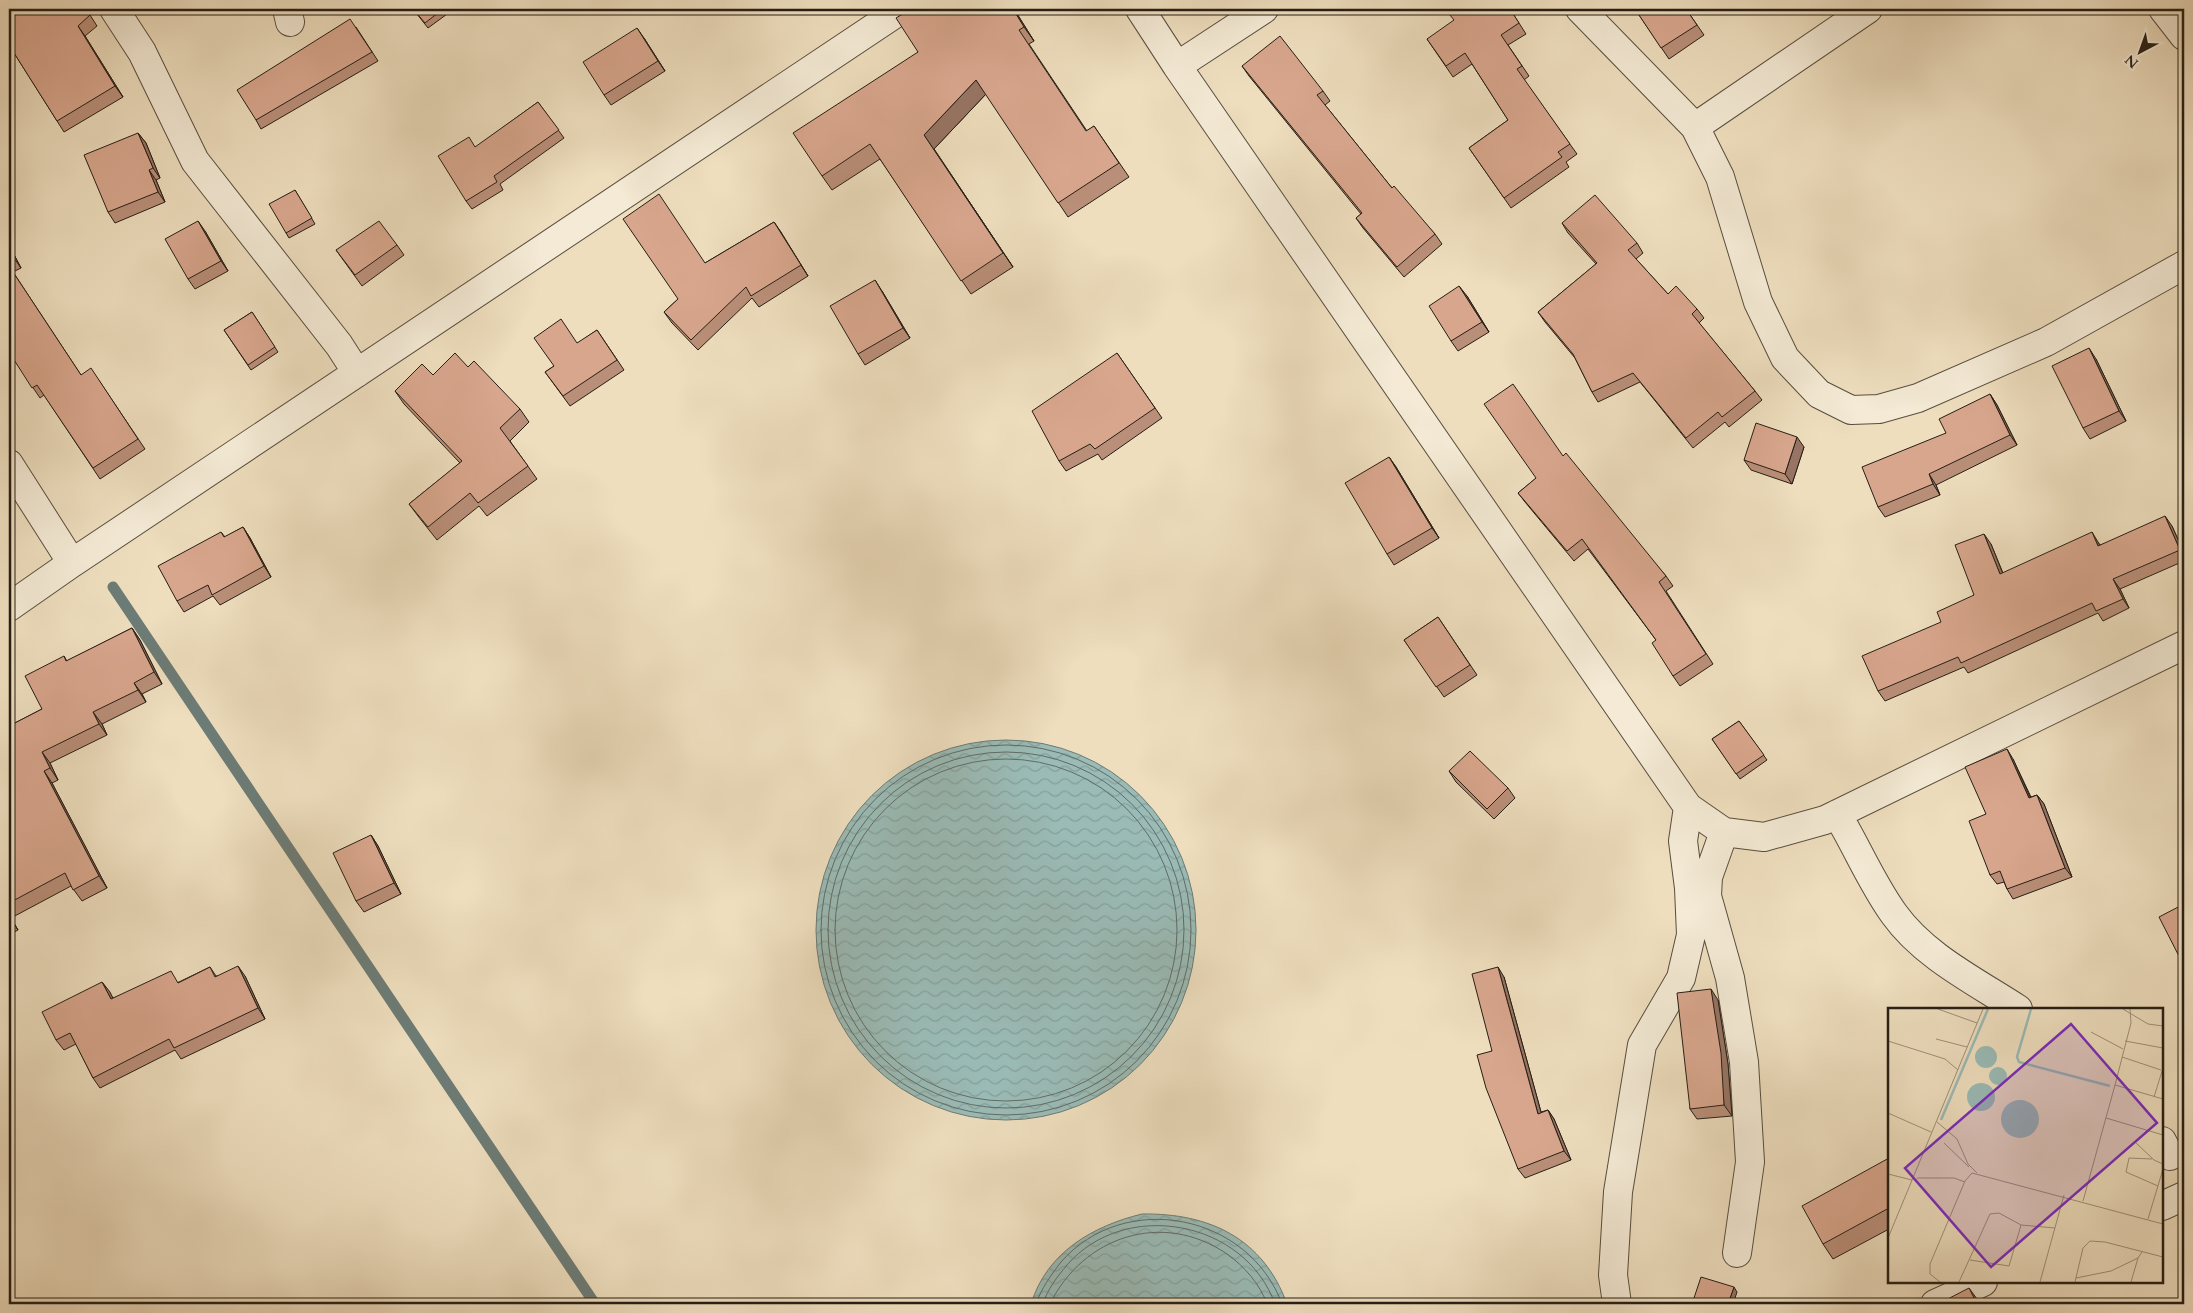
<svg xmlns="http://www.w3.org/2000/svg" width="2193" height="1313" viewBox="0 0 2193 1313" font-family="Cardo,serif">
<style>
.water{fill:url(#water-waves);stroke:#6c7c76}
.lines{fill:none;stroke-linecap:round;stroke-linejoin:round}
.shore{stroke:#606c66;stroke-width:1}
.stream{stroke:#6c7c76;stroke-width:11}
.minor-casing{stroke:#584e3f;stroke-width:30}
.minor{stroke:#f4ead5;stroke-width:28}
.wall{fill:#ba8f79;stroke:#261e15}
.shaded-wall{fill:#977463;stroke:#261e15}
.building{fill:#d8a68d;stroke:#261e15}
.inset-river{fill:none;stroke:#9abbb6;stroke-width:2.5}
.inset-road{fill:none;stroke:#9e917a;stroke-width:1}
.view{fill:#7b2cbf;fill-opacity:0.15;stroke:#7b2cbf;stroke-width:2.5}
.inset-edge{fill:none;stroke:#261e15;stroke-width:2.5}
</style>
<defs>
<pattern id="water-waves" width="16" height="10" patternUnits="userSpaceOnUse" patternTransform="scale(1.25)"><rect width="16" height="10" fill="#9abbb6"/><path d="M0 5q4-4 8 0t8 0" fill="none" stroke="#85a09c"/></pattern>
</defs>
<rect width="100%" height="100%" fill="#eedebe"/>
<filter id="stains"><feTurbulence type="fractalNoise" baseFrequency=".004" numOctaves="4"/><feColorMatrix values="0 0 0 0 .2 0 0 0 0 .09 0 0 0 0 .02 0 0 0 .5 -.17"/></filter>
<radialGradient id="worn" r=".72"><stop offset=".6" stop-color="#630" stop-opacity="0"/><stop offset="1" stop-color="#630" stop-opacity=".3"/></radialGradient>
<path class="water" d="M816 930a190 190 0 1 1 380 0a190 190 0 1 1-380 0Z
M 1142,1214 C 1209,1213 1263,1238 1287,1304 L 1031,1304 C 1047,1252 1093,1226 1142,1214 Z"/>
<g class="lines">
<path class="shore" d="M821 930a185 185 0 1 1 370 0a185 185 0 1 1-370 0Z
M828 930a178 178 0 1 1 356 0a178 178 0 1 1-356 0Z
M835 930a171 171 0 1 1 342 0a171 171 0 1 1-342 0Z
M 1036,1304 C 1041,1289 1051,1275 1061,1262 C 1125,1189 1249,1214 1282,1304
M 1043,1304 C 1047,1290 1057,1277 1067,1265 C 1125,1198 1245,1220 1275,1304
M 1050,1304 C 1083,1236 1163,1210 1227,1254 C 1244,1266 1260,1284 1267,1304"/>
<path class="stream" d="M 113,587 L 595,1304"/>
<g class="minor-casing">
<path id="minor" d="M 114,9 L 142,52 L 195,161 L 339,345 L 357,373
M 287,9 L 290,22
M 1140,9 L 1177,66 L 1688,807 L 1724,832 L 1764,837 L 1825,820 L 2184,645
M 1580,9 L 1695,127 L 1720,177 L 1758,302 L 1785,358 L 1819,394 L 1851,410 L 1879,409 L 1918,398 L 2046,342 L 2184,265
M 2163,9 L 2184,36
M 1177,66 L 1264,9
M 1695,127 L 1868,9
M 9,464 L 72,563 L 902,9
M 9,607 L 72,563
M 1837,814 C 1857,847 1871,882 1894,914 C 1924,956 1975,981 2018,1009
M 1724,832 L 1708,877 L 1707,896 L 1730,978 L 1744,1062 L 1750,1162 L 1737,1253
M 2162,1141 L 2170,1156
M 2162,1206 L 2184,1196
M 1617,1304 L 1613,1275 L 1618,1192 L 1642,1045 L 1681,978 L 1691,935 L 1689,888 L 1683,841 L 1688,807
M 1935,1304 L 1983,1282"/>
</g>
<use href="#minor" class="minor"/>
</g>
<path class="wall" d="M 413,9 L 454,9 L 428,28 Z
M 522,9 L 531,9 L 525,13 Z
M 911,9 L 1014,9 L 1034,41 L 1029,44 L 1087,131 L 1094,126 L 1129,177 L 1068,217 L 986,94 L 934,149 L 1013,267 L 971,294 L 880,159 L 832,190 L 822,176 L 918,52 Z
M 1510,9 L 1526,34 L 1508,45 L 1529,76 L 1524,80 L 1577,154 L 1566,162 L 1569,167 L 1511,208 L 1469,148 L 1508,120 L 1472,64 L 1453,77 L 1427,39 Z
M 1686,9 L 1704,35 L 1669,59 L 1637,12 Z
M 90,15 L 97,26 L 85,36 L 123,97 L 64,132 L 9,45 Z
M 356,27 L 378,61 L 261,129 L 256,120 Z
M 644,38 L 665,71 L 611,105 L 604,95 Z
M 1242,66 L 1323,91 L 1330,101 L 1325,105 L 1392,188 L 1435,234 L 1442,244 L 1404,277 L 1363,228 L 1356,218 L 1361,214 L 1249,76 Z
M 538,102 L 564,138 L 500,184 L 503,190 L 472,209 L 466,201 L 476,147 Z
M 138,133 L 146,143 L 160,178 L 156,180 L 165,202 L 115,223 L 108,212 Z
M 295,190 L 315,224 L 289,238 L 286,233 Z
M 774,222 L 808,276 L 759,307 L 752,298 L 698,350 L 672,323 L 664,312 L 678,299 L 705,263 Z
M 1562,223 L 1637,243 L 1643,253 L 1636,259 L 1668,294 L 1697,309 L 1704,318 L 1699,323 L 1755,391 L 1762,400 L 1729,427 L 1725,422 L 1693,448 L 1640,382 L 1598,402 L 1592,392 L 1575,358 L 1545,322 L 1538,312 L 1596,264 L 1568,233 Z
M 205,231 L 228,271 L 195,289 L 188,279 Z
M 9,245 L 21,268 L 13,272 L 81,375 L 98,379 L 145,449 L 100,479 L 44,395 L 40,398 L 9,352 Z
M 397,245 L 404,255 L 362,286 L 336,250 Z
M 882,291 L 910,338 L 865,365 L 858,354 Z
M 1467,296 L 1489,332 L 1458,351 L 1451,341 Z
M 252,312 L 278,352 L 251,370 L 224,330 Z
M 597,330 L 624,370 L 570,406 L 545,372 L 554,366 L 578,343 Z
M 1117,353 L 1162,418 L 1102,460 L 1098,454 L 1066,471 L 1059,461 Z
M 2096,359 L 2126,421 L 2090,439 L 2083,428 Z
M 468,367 L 520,409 L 529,422 L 510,441 L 537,479 L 487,516 L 479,506 L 437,540 L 418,516 L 409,504 L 460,463 L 404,404 L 395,391 L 433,375 Z
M 1990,394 L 1997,405 L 2017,445 L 1936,485 L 1940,495 L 1885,517 L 1878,507 L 1946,433 Z
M 1804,447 L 1792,484 L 1751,470 L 1744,460 Z
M 1563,456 L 1666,576 L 1673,586 L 1666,591 L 1713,664 L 1680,686 L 1673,676 L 1656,640 L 1588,549 L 1574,561 L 1525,502 L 1518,493 Z
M 1389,457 L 1396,467 L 1439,538 L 1394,565 L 1387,554 Z
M 2172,526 L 2184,553 L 2184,561 L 2120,589 L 2129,608 L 2103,621 L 2098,613 L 1968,673 L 1964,667 L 1885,701 L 1878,691 L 1974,595 L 1991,544 L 2003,573 L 2098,542 L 2100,545 Z
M 243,527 L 250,538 L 271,577 L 220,605 L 213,596 L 184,612 L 177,601 L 221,532 L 225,537 Z
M 1438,617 L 1477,675 L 1444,697 L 1404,640 Z
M 132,628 L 140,640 L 162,684 L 142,694 L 146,702 L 102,724 L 107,735 L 50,763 L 58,780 L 52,783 L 107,888 L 82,901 L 71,886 L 11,918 L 18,930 L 9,935 L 9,726 L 42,709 L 64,656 L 67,661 Z
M 1739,721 L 1767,760 L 1740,779 L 1712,739 Z
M 2013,759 L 2031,797 L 2037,795 L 2044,804 L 2072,877 L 2013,899 L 2007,889 L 2004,882 L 1997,884 L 1990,875 L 1986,814 Z
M 1449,771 L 1508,788 L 1515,798 L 1494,819 L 1456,782 Z
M 371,835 L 378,846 L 401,894 L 364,912 L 356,901 Z
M 210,967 L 216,976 L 245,976 L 265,1019 L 181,1059 L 175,1050 L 100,1088 L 93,1078 L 76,1044 L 64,1050 L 56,1040 L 102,982 L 113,998 L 179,982 Z
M 1504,977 L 1541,1112 L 1548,1110 L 1554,1119 L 1571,1160 L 1525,1178 L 1518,1169 L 1492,1051 Z
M 1718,1000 L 1728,1064 L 1732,1116 L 1697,1119 L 1690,1109 Z
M 1889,1158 L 1889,1229 L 1833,1259 L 1823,1244 Z"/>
<path class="shaded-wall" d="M 1013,9 L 1014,9 L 1034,41 L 1024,27 Z
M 78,26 L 85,36 L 123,97 L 115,86 Z
M 637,28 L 644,38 L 665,71 L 658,61 Z
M 976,80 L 986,94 L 934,149 L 1013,267 L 924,135 Z
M 138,133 L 146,143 L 160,178 L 153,168 Z
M 149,170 L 156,180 L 165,202 L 158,192 Z
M 198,221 L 205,231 L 228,271 L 221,261 Z
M 774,222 L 781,232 L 808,276 L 801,265 Z
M 9,245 L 21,268 L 14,258 L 9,248 Z
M 875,280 L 882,291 L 910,338 L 903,328 Z
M 1459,286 L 1467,296 L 1489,332 L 1482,322 Z
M 2089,348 L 2096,359 L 2126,421 L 2119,411 Z
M 1990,394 L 1997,405 L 2017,445 L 2010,435 Z
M 1797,437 L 1804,447 L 1792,484 L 1785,474 Z
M 1389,457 L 1396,467 L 1439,538 L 1432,528 Z
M 1929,474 L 1936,485 L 1940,495 L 1933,484 Z
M 2165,516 L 2172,526 L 2184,553 L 2184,555 L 2180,550 Z
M 243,527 L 250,538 L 271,577 L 264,566 Z
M 2092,532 L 2098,542 L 2105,555 L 2098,546 Z
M 1984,534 L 1991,544 L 2007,584 L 2000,574 Z
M 2113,579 L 2120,589 L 2129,608 L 2123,599 Z
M 132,628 L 140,640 L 162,684 L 154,672 Z
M 134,683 L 142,694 L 146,702 L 138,690 Z
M 93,712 L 102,724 L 107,735 L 99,724 Z
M 2007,749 L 2013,759 L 2035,808 L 2029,798 Z
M 42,752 L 50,763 L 58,780 L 50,768 Z
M 44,771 L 52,783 L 107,888 L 99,876 Z
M 2037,795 L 2044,804 L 2072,877 L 2065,868 Z
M 371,835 L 378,846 L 401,894 L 394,883 Z
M 9,915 L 18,930 L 10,918 Z
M 238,966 L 245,976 L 265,1019 L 258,1008 Z
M 1498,967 L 1504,977 L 1544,1123 L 1538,1114 Z
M 102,982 L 110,992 L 118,1009 L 111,999 Z
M 1711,989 L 1718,1000 L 1728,1064 L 1732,1116 L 1724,1105 Z
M 1548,1110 L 1554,1119 L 1571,1160 L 1564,1151 Z
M 1734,1287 L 1737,1292 L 1733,1304 L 1728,1304 Z
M 1969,1288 L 1980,1303 L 1980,1304 L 1977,1304 Z"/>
<path class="building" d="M 9,9 L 84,9 L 90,15 L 78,26 L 115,86 L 57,121 L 9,45 Z
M 413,9 L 443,9 L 425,23 Z
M 911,9 L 1013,9 L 1024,27 L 1019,30 L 1086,131 L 1094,126 L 1119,163 L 1058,203 L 976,80 L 924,135 L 1003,253 L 961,281 L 870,144 L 822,176 L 793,133 L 918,52 L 896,18 Z
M 1445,9 L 1510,9 L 1519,23 L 1501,35 L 1522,66 L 1517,69 L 1570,144 L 1558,152 L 1562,157 L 1504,198 L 1469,148 L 1508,120 L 1465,53 L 1446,66 L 1427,39 L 1454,20 Z
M 1642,9 L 1686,9 L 1697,25 L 1661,48 L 1637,12 Z
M 350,19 L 372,52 L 256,120 L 237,90 Z
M 637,28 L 658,61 L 604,95 L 583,62 Z
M 1280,36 L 1323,91 L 1317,95 L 1392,188 L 1394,186 L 1435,234 L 1397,267 L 1356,218 L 1362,213 L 1242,66 Z
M 538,102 L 559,130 L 494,176 L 497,182 L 466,201 L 438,156 L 469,137 L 475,147 Z
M 138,133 L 153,168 L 149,170 L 158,192 L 108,212 L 84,155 Z
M 295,190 L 312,218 L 286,233 L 269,204 Z
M 659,194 L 705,263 L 774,222 L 801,265 L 751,296 L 746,287 L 691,340 L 664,312 L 678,299 L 623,219 Z
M 1595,195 L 1637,243 L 1628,250 L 1668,294 L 1676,286 L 1697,309 L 1692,314 L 1755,391 L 1722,417 L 1718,412 L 1686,438 L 1633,373 L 1592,392 L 1573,354 L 1538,312 L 1597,263 L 1562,223 Z
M 198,221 L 221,261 L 188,279 L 165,239 Z
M 379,221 L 397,245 L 355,275 L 336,250 Z
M 9,248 L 14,258 L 9,260 Z
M 9,266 L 81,375 L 91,368 L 138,439 L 93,468 L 37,385 L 32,388 L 9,352 Z
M 875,280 L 903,328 L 858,354 L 830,306 Z
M 1459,286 L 1482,322 L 1451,341 L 1429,306 Z
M 252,312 L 275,347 L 248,365 L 224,330 Z
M 561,319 L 577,343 L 597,330 L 617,360 L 563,396 L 545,372 L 554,366 L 534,338 Z
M 2089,348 L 2119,411 L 2083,428 L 2052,366 Z
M 455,353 L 468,367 L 474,361 L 520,409 L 500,428 L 528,466 L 478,503 L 470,493 L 428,527 L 409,504 L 462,461 L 395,391 L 422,364 L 433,375 Z
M 1117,353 L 1155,408 L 1095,449 L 1090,444 L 1059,461 L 1032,411 Z
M 1513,384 L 1563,456 L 1566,453 L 1666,576 L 1659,582 L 1706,654 L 1673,676 L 1652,643 L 1656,640 L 1582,539 L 1567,551 L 1518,493 L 1536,478 L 1484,404 Z
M 1990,394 L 2010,435 L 1929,474 L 1933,484 L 1878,507 L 1862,467 L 1946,433 L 1939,419 Z
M 1756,423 L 1797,437 L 1785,474 L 1744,460 Z
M 1389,457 L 1432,528 L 1387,554 L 1345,483 Z
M 2165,516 L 2180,550 L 2113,579 L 2123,599 L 2096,611 L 2092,603 L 1961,663 L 1958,657 L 1878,691 L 1862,656 L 1941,622 L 1937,612 L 1974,595 L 1955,545 L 1984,534 L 2000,574 L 2092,532 L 2098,546 Z
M 243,527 L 264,566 L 212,595 L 208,585 L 177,601 L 158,566 L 221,532 L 224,537 Z
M 1438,617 L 1470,665 L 1436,687 L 1404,640 Z
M 132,628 L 154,672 L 134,683 L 138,690 L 93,712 L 99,724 L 42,752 L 50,768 L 44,771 L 99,876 L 73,890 L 65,873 L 9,903 L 9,726 L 42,709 L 25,676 L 64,656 L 66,661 Z
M 1739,721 L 1764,755 L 1736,774 L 1712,739 Z
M 2007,749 L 2029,798 L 2037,795 L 2065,868 L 2007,889 L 2000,871 L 1990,875 L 1969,821 L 1986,814 L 1965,767 Z
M 1470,751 L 1508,788 L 1487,809 L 1449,771 Z
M 371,835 L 394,883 L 356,901 L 333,853 Z
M 2184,904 L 2184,966 L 2159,917 Z
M 238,966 L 258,1008 L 174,1048 L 169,1039 L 93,1078 L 70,1033 L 56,1040 L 42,1012 L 102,982 L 111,999 L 171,971 L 178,983 L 210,967 L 215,977 Z
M 1498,967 L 1538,1114 L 1548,1110 L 1564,1151 L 1518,1169 L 1486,1088 L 1477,1055 L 1492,1051 L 1472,974 Z
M 1711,989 L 1721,1053 L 1724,1105 L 1690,1109 L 1677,993 Z
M 1889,1158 L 1889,1208 L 1823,1244 L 1802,1206 Z
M 1701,1277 L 1734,1287 L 1728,1304 L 1692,1304 Z
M 1969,1288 L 1977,1304 L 1938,1304 Z"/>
<g transform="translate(1888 1008)">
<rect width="275" height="275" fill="#eedebe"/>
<path d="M87 49a11 11 0 1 1 22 0a11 11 0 1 1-22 0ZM101 68a9 9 0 1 1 18 0a9 9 0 1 1-18 0ZM79 89a14 14 0 1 1 28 0a14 14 0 1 1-28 0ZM113 111a19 19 0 1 1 38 0a19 19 0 1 1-38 0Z" fill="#9abbb6"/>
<path class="inset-river" d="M 143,1 L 129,49 L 131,54 L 222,78M 53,112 L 100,1"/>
<path class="inset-road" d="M 50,1 L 89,15M 235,1 L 260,16 L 275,18M 203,24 L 235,41M 48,31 L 79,39M 0,33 L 57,51 L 70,62M 237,33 L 275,40M 234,49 L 273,62M 227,77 L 243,15 L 242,1M 266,89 L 275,60M 0,105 L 43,124M 218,110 L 275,127M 49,114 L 69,131 L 80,156 L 89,165M 246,133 L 266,152 L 275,156M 56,135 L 81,159M 264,151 L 241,150 L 238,164 L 270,178M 0,166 L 24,172M 29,170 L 66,170 L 77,174M 195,193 L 227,77 L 275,91M 260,211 L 275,161M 0,230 L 95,1M 82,252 L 121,258 L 133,217M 188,270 L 223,263 L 250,250 L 254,244M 52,274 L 42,266 L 42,256 L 77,173 L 84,165 L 275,216M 71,274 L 102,206 L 111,205 L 133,217 L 167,220M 152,274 L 176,187M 187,274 L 195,240 L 202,233 L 217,234 L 275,249M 243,274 L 250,250"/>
<path class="view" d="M 183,16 L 269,115 L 103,259 L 17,160 Z"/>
<rect width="275" height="275" class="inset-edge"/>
</g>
<rect width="2193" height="1313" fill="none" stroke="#eedebe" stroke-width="30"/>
<rect x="10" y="10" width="2173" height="1293" fill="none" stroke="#261e15" stroke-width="2.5"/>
<rect x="15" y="15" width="2163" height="1283" fill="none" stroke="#261e15"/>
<g transform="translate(2140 52) rotate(221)" stroke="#f4ead5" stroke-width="4" paint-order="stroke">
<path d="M0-4L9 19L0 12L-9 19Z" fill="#261e15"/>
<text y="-8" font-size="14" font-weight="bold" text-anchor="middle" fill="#261e15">N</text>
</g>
<rect width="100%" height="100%" filter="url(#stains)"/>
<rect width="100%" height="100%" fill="url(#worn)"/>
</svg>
